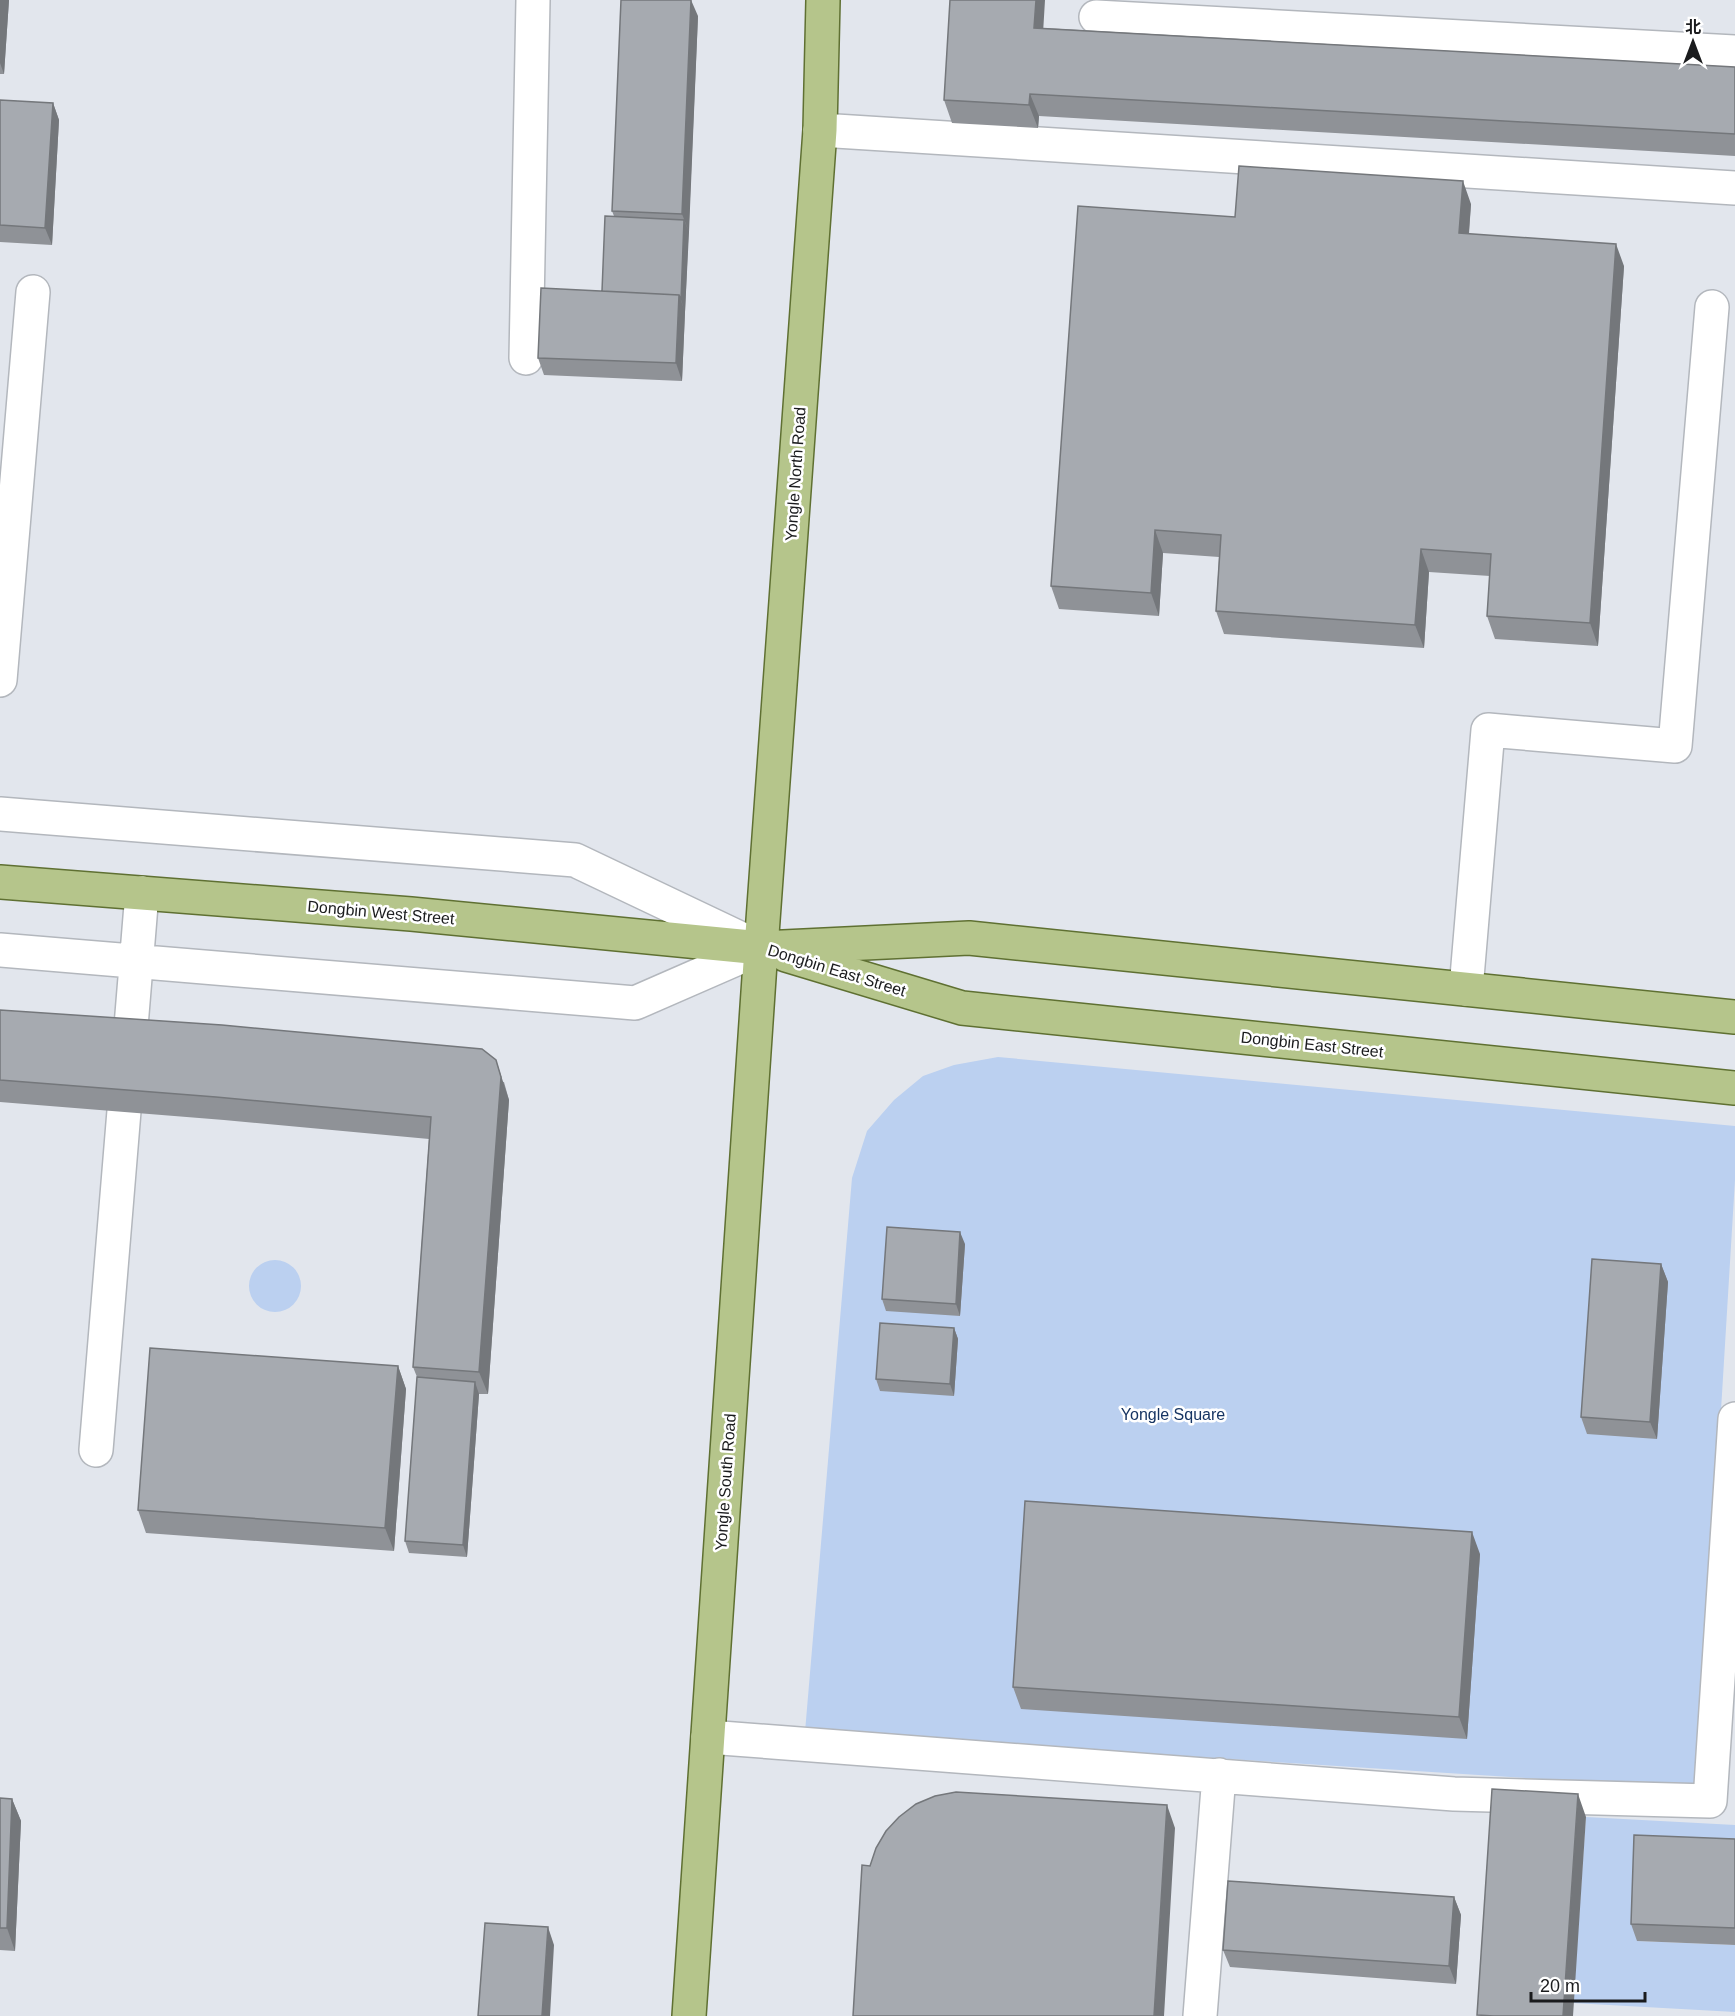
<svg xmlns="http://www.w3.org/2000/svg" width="1735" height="2016" viewBox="0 0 1735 2016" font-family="Helvetica,'Noto Sans SC',sans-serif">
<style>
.green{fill:#bbd0f0}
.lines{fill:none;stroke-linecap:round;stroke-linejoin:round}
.minor-casing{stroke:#b3b7bd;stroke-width:36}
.major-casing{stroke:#5f7032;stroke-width:36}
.minor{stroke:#fff;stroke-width:33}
.major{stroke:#b5c58b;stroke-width:33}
.wall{fill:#8f9297}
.shaded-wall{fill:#74777b}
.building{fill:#a6aab0;stroke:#74777b;stroke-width:1.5}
.labels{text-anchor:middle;stroke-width:5;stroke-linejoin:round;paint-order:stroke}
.street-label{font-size:16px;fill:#1a1b1d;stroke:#fff}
.park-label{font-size:16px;fill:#173563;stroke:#fff}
</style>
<rect width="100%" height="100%" fill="#e2e6ed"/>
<path class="green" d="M 998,1057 L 1735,1126 L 1735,1180 L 1698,1789 L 805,1732 L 852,1178 L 867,1131 L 894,1100 L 923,1076 L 954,1065 Z
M249 1286a26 26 0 1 1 52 0a26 26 0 1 1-52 0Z
M 1586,1817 L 1735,1825 L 1735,1856 L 1637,1941 L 1735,1945 L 1735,2012 L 1573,2003 Z"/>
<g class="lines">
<g class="minor-casing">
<path id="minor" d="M 1096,17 L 1735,52
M 820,130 L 1735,188
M 526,358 L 533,0
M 0,680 L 33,292
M 0,814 L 575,860 L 756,946
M 0,950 L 635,1003 L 761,948
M 1466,989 L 1488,730 L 1675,746 L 1712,307
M 96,1450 L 142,893
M 708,1737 L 1454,1794 L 1710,1801 L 1735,1419
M 1200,2016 L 1219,1775"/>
</g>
<g class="major-casing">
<path id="major" d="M 0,882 L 411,914 L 761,948 L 969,938 L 1735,1017
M 786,955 L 962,1008 L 1735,1088
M 689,2016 L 761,948 L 820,130 L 823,0"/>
</g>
<use href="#minor" class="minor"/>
<use href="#major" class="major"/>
</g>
<path class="wall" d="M 0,0 L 9,0 L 4,74 L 0,74 Z
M 698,16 L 682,381 L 544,375 L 538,358 L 602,291 L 614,216 L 612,211 Z
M 1044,28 L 1735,67 L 1735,156 L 1039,116 L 1038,128 L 952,123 L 944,100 Z
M 0,100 L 53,103 L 59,120 L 52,245 L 0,242 Z
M 1471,204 L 1469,234 L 1624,266 L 1598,646 L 1495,639 L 1487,616 L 1490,576 L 1429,572 L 1424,648 L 1224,634 L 1216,611 L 1219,557 L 1163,553 L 1159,616 L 1059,609 L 1051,586 L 1235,217 Z
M 0,1010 L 504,1082 L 509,1100 L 488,1394 L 479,1394 L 467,1557 L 409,1553 L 405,1541 L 417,1377 L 413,1367 L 429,1139 L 224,1120 L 0,1102 Z
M 965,1244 L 960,1316 L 886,1311 L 882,1299 Z
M 1661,1264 L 1668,1282 L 1657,1439 L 1587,1434 L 1581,1417 Z
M 954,1328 L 958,1339 L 954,1396 L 880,1391 L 876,1379 Z
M 398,1366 L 406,1389 L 394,1551 L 146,1533 L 138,1510 Z
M 1480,1554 L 1467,1739 L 1021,1709 L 1013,1687 Z
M 0,1798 L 12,1799 L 21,1821 L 15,1951 L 0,1950 Z
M 1735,1839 L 1735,1945 L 1637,1941 L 1631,1924 Z
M 1454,1897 L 1461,1915 L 1456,1984 L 1230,1967 L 1223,1950 Z"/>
<path class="shaded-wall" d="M 0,0 L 9,0 L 4,74 L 0,63 Z
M 691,0 L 698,16 L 689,232 L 682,214 Z
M 1036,0 L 1045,0 L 1042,50 L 1034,28 Z
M 1030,94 L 1039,116 L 1038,128 L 1029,105 Z
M 53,103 L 59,120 L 52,245 L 45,228 Z
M 1463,181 L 1471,204 L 1467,256 L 1459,233 Z
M 684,220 L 689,232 L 685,312 L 681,300 Z
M 1616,244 L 1624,266 L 1598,646 L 1590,623 Z
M 679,295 L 685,312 L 682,381 L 676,363 Z
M 1155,530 L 1163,553 L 1159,616 L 1151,593 Z
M 1421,549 L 1429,572 L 1424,648 L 1415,625 Z
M 496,1060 L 509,1100 L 488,1394 L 479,1372 Z
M 960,1232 L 965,1244 L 960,1316 L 956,1304 Z
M 1661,1264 L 1668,1282 L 1657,1439 L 1650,1422 Z
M 954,1328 L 958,1339 L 954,1396 L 950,1384 Z
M 398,1366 L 406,1389 L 394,1551 L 385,1528 Z
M 475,1382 L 479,1394 L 467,1557 L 463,1545 Z
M 1472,1532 L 1480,1554 L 1467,1739 L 1459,1717 Z
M 1578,1794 L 1586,1817 L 1573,2016 L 1563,2016 Z
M 12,1799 L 21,1821 L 15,1951 L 7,1928 Z
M 1167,1805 L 1175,1828 L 1164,2016 L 1154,2016 Z
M 1454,1897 L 1461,1915 L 1456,1984 L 1449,1966 Z
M 548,1927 L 554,1945 L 550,2016 L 542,2016 Z"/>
<path class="building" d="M 621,0 L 691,0 L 682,214 L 612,211 Z
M 950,0 L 1036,0 L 1034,28 L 1735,67 L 1735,134 L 1030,94 L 1029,105 L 944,100 Z
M 0,100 L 53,103 L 45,228 L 0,225 Z
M 1239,166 L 1463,181 L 1459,233 L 1616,244 L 1590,623 L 1487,616 L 1491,554 L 1421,549 L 1415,625 L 1216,611 L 1221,535 L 1155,530 L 1151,593 L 1051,586 L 1078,206 L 1235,217 Z
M 605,216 L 684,220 L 681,300 L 679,295 L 602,291 Z
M 541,288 L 679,295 L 676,363 L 538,358 Z
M 0,1010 L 222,1025 L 482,1049 L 496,1060 L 501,1077 L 479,1372 L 413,1367 L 431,1117 L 216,1097 L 0,1080 Z
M 887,1227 L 960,1232 L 956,1304 L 882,1299 Z
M 1592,1259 L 1661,1264 L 1650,1422 L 1581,1417 Z
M 880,1323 L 954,1328 L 950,1384 L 876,1379 Z
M 150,1348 L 398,1366 L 385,1528 L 138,1510 Z
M 417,1377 L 475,1382 L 463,1545 L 405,1541 Z
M 1025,1501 L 1472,1532 L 1459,1717 L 1013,1687 Z
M 1492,1789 L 1578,1794 L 1563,2016 L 1494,2016 L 1477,2015 Z
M 956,1792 L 1167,1805 L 1154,2016 L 853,2016 L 862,1865 L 870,1866 L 876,1848 L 886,1831 L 899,1817 L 916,1804 L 935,1796 Z
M 0,1798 L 12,1799 L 7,1928 L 0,1928 Z
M 1634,1835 L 1735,1839 L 1735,1928 L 1631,1924 Z
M 1228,1881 L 1454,1897 L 1449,1966 L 1223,1950 Z
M 485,1923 L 548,1927 L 542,2016 L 478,2016 Z"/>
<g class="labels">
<g class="street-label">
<text transform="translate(795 474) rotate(-86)" y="6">Yongle North Road</text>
<text transform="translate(381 912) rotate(5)" y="6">Dongbin West Street</text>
<text transform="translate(837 970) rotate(17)" y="6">Dongbin East Street</text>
<text transform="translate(1312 1044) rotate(6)" y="6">Dongbin East Street</text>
<text transform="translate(725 1482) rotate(-86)" y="6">Yongle South Road</text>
</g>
<g class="park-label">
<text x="1173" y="1420">Yongle Square</text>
</g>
</g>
<g transform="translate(1693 42)" stroke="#ffffff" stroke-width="4.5" paint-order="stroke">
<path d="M0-4.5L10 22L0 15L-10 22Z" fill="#1a1b1d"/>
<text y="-9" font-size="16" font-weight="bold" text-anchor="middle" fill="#1a1b1d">北</text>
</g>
<path d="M1531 1992v9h114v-9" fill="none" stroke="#1a1b1d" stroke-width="3"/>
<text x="1540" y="1992" font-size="18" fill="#1a1b1d" stroke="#ffffff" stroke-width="4.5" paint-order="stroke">20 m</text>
</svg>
